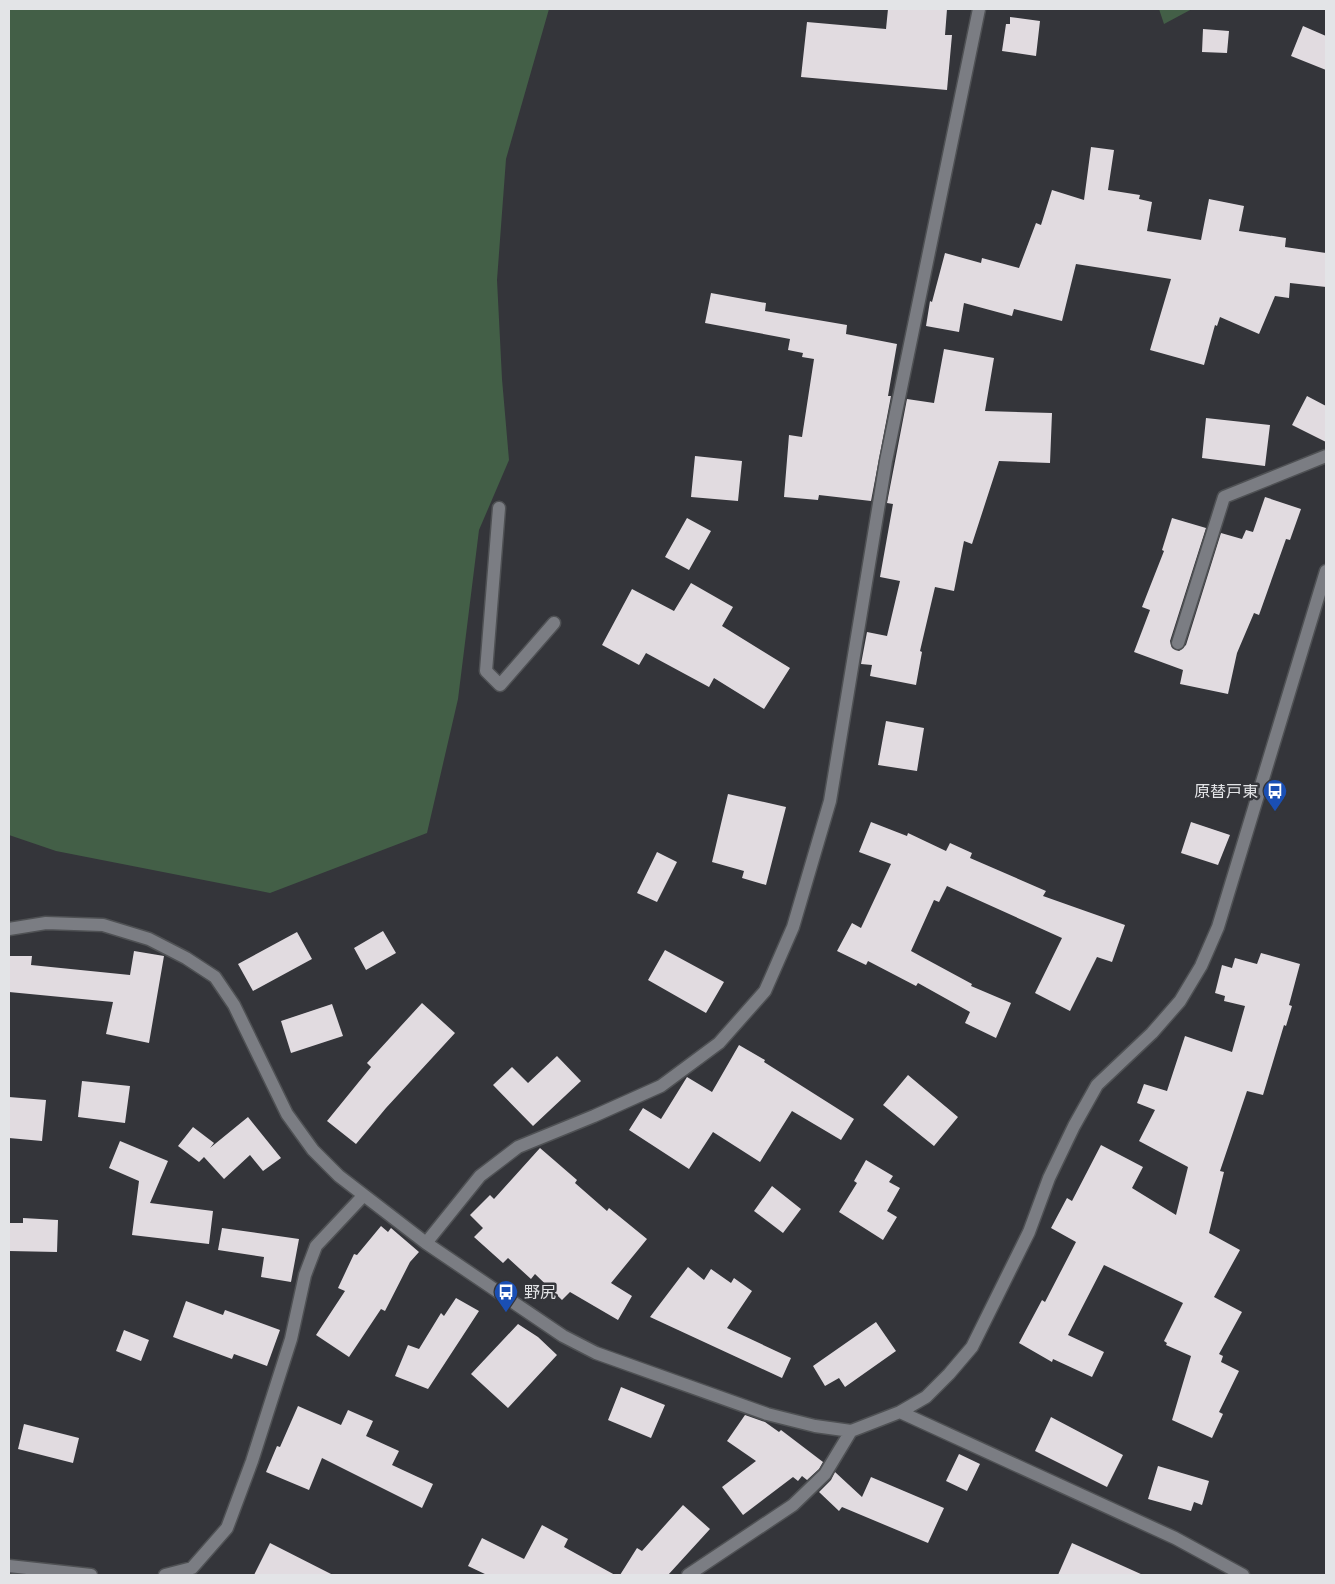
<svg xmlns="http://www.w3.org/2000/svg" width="1335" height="1584" viewBox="0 0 1335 1584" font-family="Ubuntu,'Noto Sans JP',sans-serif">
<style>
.green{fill:#435f47}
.building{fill:#e1dbe0}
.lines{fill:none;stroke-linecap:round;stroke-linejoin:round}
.minor-casing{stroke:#4f5154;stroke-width:15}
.minor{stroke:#7b7d83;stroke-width:12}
.labels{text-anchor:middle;stroke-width:5;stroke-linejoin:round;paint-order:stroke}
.poi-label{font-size:16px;fill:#e3e4e7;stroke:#34353a;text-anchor:end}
</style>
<rect width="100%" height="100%" fill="#34353a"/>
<path class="green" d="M 9,9 L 549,9 L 506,159 L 497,280 L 502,379 L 509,460 L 479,530 L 458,699 L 427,833 L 270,893 L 56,851 L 9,835 Z
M 1159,9 L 1192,9 L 1164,24 Z"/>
<path class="building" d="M 888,9 L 947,9 L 945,35 L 952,35 L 947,90 L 801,77 L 807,22 L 886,29 Z
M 1010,17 L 1040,21 L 1036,56 L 1002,51 L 1006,24 L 1010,24 Z
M 1303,26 L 1326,36 L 1326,70 L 1291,56 Z
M 1203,29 L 1229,31 L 1227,53 L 1202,52 Z
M 1091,147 L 1114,150 L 1108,190 L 1140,195 L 1139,199 L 1152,202 L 1147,231 L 1201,240 L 1209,199 L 1244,206 L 1239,231 L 1286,238 L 1285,247 L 1326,253 L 1326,287 L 1290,283 L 1289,298 L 1275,296 L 1259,334 L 1220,317 L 1217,326 L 1215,325 L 1204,365 L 1150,350 L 1171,279 L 1076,264 L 1062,321 L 1014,309 L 1012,316 L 964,303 L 959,332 L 926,326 L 930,301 L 932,302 L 945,253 L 981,263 L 982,258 L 1019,268 L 1036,223 L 1041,225 L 1052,190 L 1084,200 Z
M 711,293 L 766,303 L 765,311 L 847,325 L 846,334 L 897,344 L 888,396 L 891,396 L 871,501 L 819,495 L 818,500 L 784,497 L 789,435 L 802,437 L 814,359 L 802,357 L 803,353 L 788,350 L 790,339 L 705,323 Z
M 944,349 L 994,358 L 985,411 L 1052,413 L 1050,463 L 999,461 L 972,544 L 964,541 L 954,591 L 935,587 L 920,651 L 922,652 L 916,685 L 870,676 L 872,665 L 861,664 L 867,632 L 887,636 L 900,581 L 880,577 L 893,504 L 887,503 L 907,399 L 934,403 Z
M 1307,396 L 1326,406 L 1326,442 L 1292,425 Z
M 1206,418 L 1270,425 L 1265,466 L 1202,458 Z
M 695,456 L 742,461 L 738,501 L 691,497 Z
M 1265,497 L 1301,509 L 1290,540 L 1286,539 L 1259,615 L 1254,613 L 1237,653 L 1228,694 L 1180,684 L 1183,670 L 1134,652 L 1150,610 L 1142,607 L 1164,551 L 1162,550 L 1172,518 L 1206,528 L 1170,641 L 1172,648 L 1179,651 L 1186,645 L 1221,533 L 1242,539 L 1246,530 L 1253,532 Z
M 687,518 L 711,531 L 689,570 L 665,557 Z
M 691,583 L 733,607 L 722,626 L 790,668 L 764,709 L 714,678 L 709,687 L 646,653 L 639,665 L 602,645 L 632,589 L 674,611 Z
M 886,721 L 924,728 L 917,771 L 878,765 Z
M 728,794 L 786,807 L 766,885 L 742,878 L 744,871 L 712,862 Z
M 871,822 L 907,836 L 908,833 L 946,851 L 950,843 L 972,853 L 970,858 L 1046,891 L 1043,896 L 1125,925 L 1112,962 L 1097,957 L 1070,1011 L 1035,993 L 1062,938 L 947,886 L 939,902 L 934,900 L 911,951 L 972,984 L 971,986 L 1011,1003 L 996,1038 L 965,1023 L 970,1012 L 918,983 L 916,986 L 868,961 L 866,965 L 837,951 L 852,923 L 861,928 L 891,864 L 859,852 Z
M 1191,822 L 1230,835 L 1218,865 L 1181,853 Z
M 657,852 L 677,862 L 657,902 L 637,893 Z
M 383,931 L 396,953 L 366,970 L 354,948 Z
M 297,932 L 312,959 L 253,991 L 238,964 Z
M 665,950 L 724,982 L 706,1013 L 648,980 Z
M 134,951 L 164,956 L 149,1043 L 106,1034 L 113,1002 L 9,992 L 9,956 L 32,956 L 31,965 L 130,975 Z
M 1261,953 L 1300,964 L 1289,1005 L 1292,1006 L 1286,1026 L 1284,1025 L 1263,1095 L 1247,1091 L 1220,1171 L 1224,1172 L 1209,1233 L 1240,1250 L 1214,1297 L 1242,1312 L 1219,1354 L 1223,1356 L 1221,1362 L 1239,1371 L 1219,1412 L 1223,1414 L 1212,1438 L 1172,1420 L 1191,1356 L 1166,1345 L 1167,1343 L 1164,1341 L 1183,1303 L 1104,1265 L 1068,1335 L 1104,1352 L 1092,1377 L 1053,1359 L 1052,1362 L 1019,1343 L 1042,1300 L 1045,1302 L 1076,1242 L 1051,1228 L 1067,1198 L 1072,1201 L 1101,1145 L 1143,1167 L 1132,1188 L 1176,1215 L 1188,1167 L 1139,1141 L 1155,1110 L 1137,1103 L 1144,1084 L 1167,1091 L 1185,1036 L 1232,1052 L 1245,1006 L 1224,1001 L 1225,996 L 1215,993 L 1222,965 L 1232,968 L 1235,958 L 1257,964 Z
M 422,1003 L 455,1033 L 386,1108 L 356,1144 L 327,1121 L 371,1067 L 367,1063 Z
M 332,1004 L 343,1036 L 291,1053 L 281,1021 Z
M 739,1045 L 765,1060 L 764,1062 L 854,1119 L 841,1140 L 792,1111 L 760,1162 L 713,1132 L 689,1169 L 629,1130 L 643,1108 L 661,1119 L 687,1077 L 712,1092 Z
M 557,1056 L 581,1081 L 533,1126 L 493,1085 L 512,1067 L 528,1083 Z
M 908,1075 L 958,1117 L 934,1146 L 883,1105 Z
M 82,1081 L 130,1086 L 125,1123 L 78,1117 Z
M 9,1097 L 46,1100 L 42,1141 L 9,1138 Z
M 248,1117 L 281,1158 L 263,1171 L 250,1155 L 224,1179 L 204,1157 L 199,1162 L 178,1146 L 193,1127 L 214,1143 L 210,1148 Z
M 120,1141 L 168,1161 L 150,1203 L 213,1211 L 209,1244 L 132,1235 L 139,1181 L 109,1168 Z
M 540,1148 L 577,1180 L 575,1183 L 607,1211 L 609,1208 L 647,1239 L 611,1283 L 632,1296 L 618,1320 L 570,1292 L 562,1300 L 535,1274 L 531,1279 L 508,1258 L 503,1263 L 474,1237 L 483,1228 L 470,1215 L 490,1195 L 494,1199 Z
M 866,1160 L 893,1176 L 889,1182 L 900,1188 L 887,1211 L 897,1217 L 883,1240 L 839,1212 L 857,1183 L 854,1181 Z
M 772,1186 L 801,1209 L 783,1233 L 754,1211 Z
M 23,1218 L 58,1220 L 57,1252 L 9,1251 L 9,1223 L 23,1223 Z
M 381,1226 L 388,1232 L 391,1228 L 419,1252 L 410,1262 L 385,1311 L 381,1309 L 349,1357 L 316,1335 L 345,1291 L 338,1288 L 354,1254 L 357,1255 Z
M 222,1228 L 299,1239 L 291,1282 L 261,1277 L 264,1257 L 218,1250 Z
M 688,1267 L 704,1280 L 711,1269 L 731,1283 L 734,1278 L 752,1291 L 727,1328 L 791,1358 L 782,1378 L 650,1317 Z
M 456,1298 L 479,1311 L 428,1389 L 395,1376 L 408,1345 L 419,1349 L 441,1313 L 444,1316 Z
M 186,1301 L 223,1315 L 225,1310 L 280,1330 L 267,1366 L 234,1354 L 232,1359 L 173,1337 Z
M 876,1322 L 896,1351 L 845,1387 L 839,1378 L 825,1386 L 813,1366 Z
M 518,1324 L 538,1337 L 557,1355 L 508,1408 L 471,1374 Z
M 124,1330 L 149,1340 L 141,1361 L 116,1351 Z
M 621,1387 L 665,1405 L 651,1438 L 608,1420 Z
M 298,1406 L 341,1425 L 348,1410 L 373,1421 L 366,1436 L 399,1451 L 392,1465 L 433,1484 L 422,1508 L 322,1458 L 309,1490 L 266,1472 L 277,1446 L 280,1447 Z
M 745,1415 L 765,1422 L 779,1432 L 781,1430 L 823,1462 L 819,1469 L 807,1480 L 802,1476 L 798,1481 L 793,1477 L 743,1515 L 722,1487 L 756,1461 L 727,1441 Z
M 1051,1417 L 1123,1455 L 1107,1487 L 1035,1451 Z
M 24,1424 L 79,1438 L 73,1463 L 18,1449 Z
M 959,1454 L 980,1464 L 967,1491 L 946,1481 Z
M 1158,1466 L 1209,1481 L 1202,1505 L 1194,1502 L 1191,1511 L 1148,1499 Z
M 835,1472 L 862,1497 L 871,1477 L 944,1508 L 928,1543 L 842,1507 L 839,1511 L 819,1492 L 831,1480 Z
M 683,1505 L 710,1529 L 668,1575 L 620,1575 L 637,1548 L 642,1551 Z
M 542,1525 L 568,1539 L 564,1547 L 615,1575 L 487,1575 L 468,1566 L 482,1538 L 524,1559 Z
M 270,1543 L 333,1575 L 254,1575 Z
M 1072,1543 L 1143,1575 L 1058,1575 Z"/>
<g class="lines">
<g class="minor-casing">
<path id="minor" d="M 499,508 L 486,671 L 500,685 L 554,623
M 1178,643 L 1224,497 L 1326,456
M 9,929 L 46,923 L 103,925 L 149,939 L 186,958 L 215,977 L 234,1005 L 287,1114 L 313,1150 L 339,1176 L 426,1243 L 563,1336 L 596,1353 L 767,1414 L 815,1426 L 851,1431 L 900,1412 L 926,1397 L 949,1374 L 972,1347 L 1029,1232 L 1049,1178 L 1074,1126 L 1097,1085 L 1152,1033 L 1180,1001 L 1201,966 L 1218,927 L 1326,571
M 426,1243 L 480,1176 L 518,1147 L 594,1116 L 661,1086 L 719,1043 L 765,991 L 793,927 L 830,801 L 886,461 L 979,9
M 900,1412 L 1175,1538 L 1243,1575
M 9,1566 L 91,1575
M 165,1575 L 192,1568 L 227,1528 L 252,1461 L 291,1339 L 305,1275 L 316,1246 L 363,1196
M 688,1575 L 793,1505 L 825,1474 L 851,1431"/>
</g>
<use href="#minor" class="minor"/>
</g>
<defs>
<g id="bus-pin" transform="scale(1.25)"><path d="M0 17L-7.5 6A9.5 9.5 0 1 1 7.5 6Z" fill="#1a4fb4" stroke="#34353a"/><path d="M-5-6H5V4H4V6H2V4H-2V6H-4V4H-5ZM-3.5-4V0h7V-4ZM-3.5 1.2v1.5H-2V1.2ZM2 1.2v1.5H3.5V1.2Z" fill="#fff"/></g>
</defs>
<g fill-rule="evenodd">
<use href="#bus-pin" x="1275" y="791"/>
<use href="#bus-pin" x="506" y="1292"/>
</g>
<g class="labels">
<g class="poi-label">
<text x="1258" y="797">原替戸東</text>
<text x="524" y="1298" text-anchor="start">野尻</text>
</g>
</g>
<rect width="1335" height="1584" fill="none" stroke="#e3e4e7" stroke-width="20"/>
</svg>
